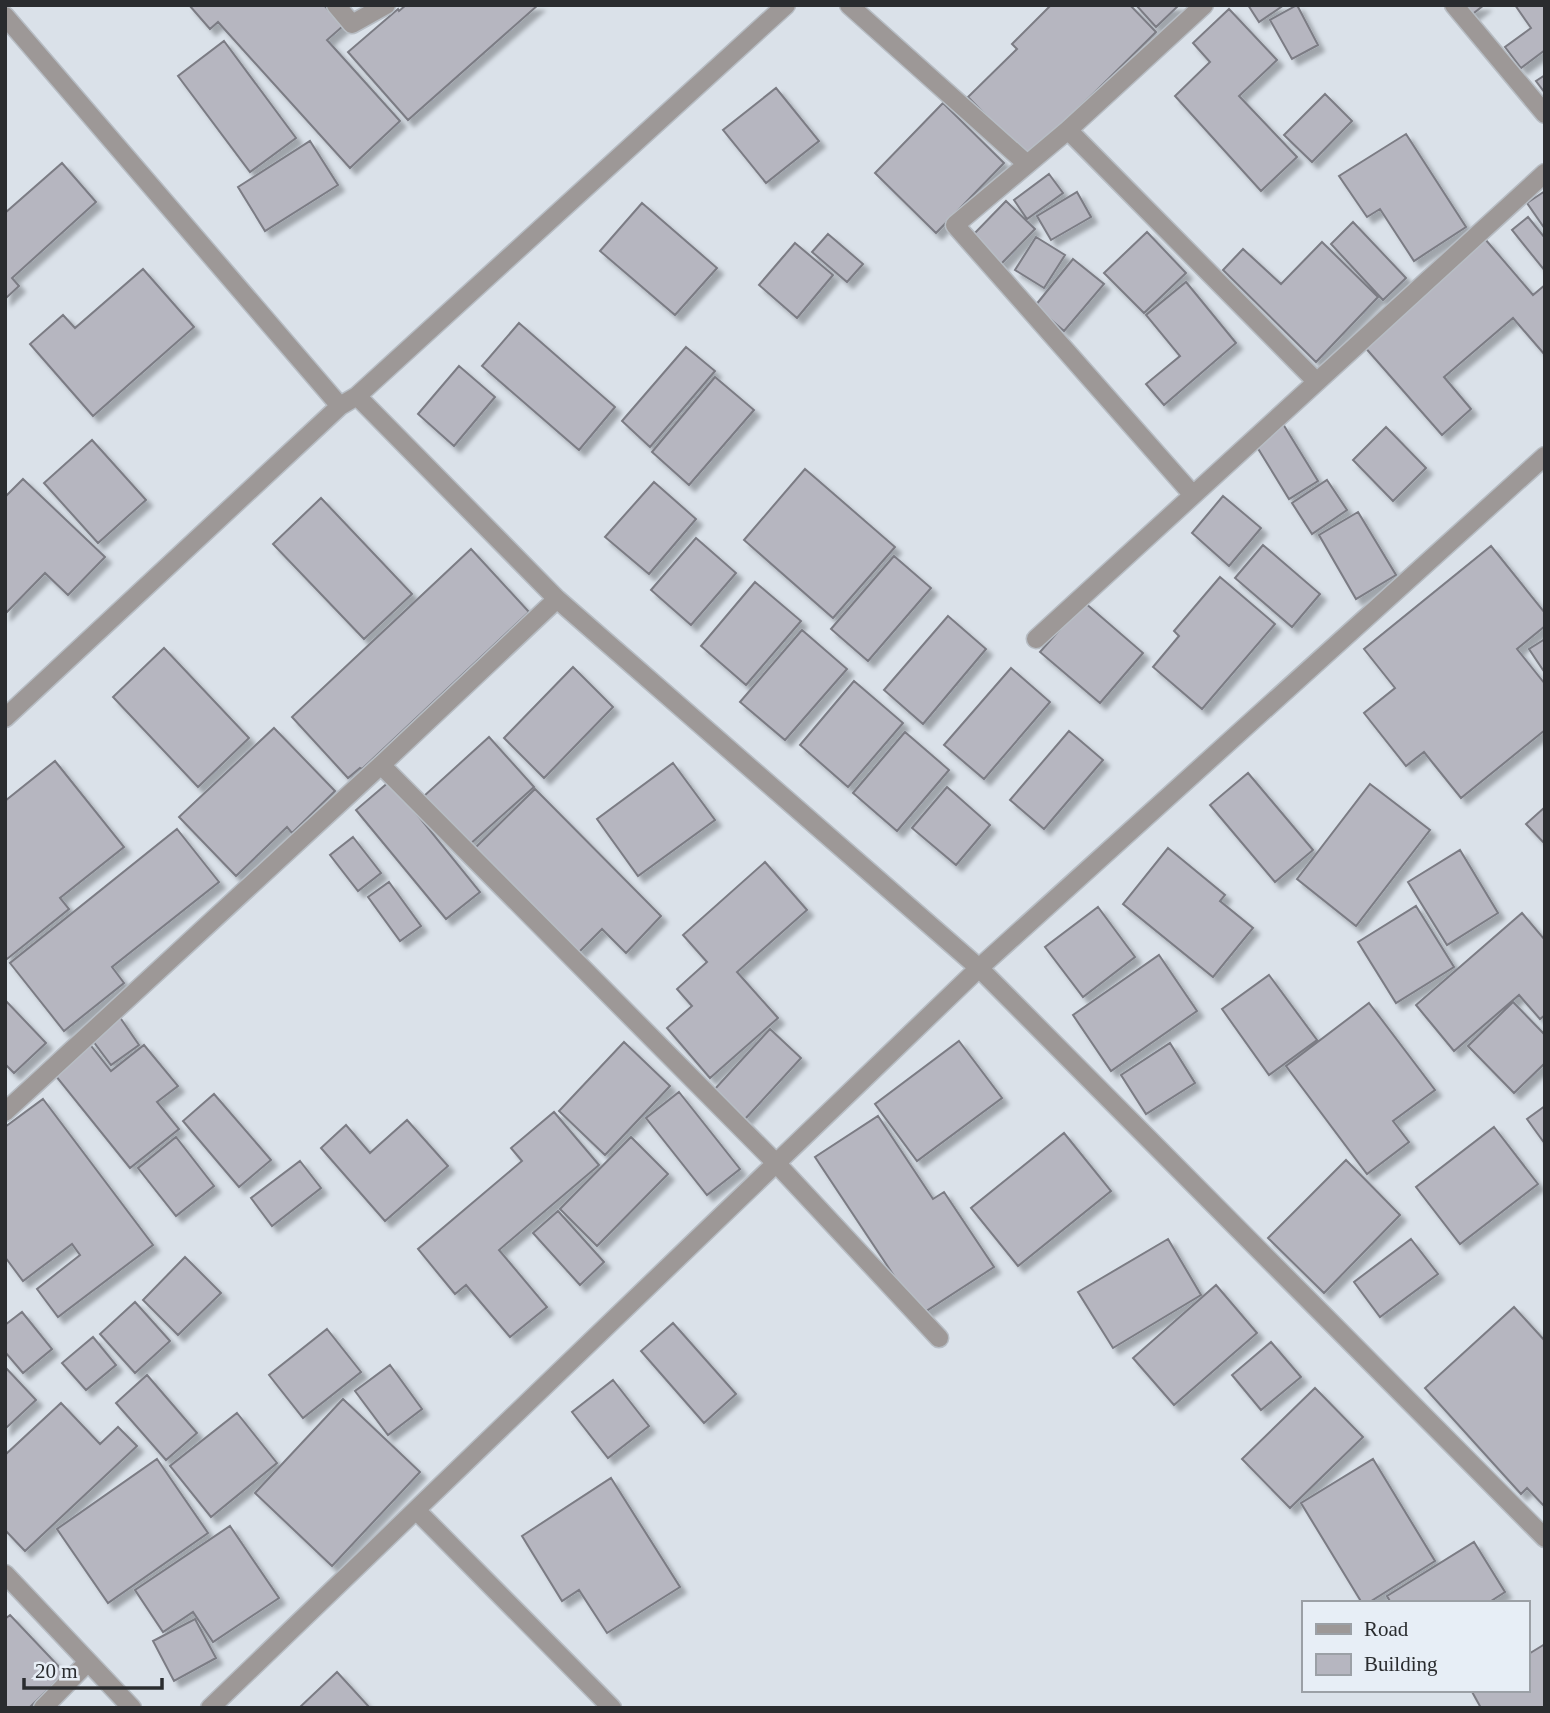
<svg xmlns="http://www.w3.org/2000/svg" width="1550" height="1713" viewBox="0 0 1550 1713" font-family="'Times New Roman',serif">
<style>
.building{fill:#b6b6c0;stroke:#7b7c84;stroke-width:2;filter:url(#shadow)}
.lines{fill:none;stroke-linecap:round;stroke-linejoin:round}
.minor-casing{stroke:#b7bdc4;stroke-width:21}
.minor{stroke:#9d9897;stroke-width:18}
</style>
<defs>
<filter id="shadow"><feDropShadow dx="6" dy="6" stdDeviation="2" flood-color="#0004"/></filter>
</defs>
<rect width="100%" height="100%" fill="#dae1e9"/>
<path class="building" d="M 189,5 L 324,5 L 343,26 L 327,40 L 400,121 L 350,168 L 218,22 L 210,29 Z
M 406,5 L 538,5 L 408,120 L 348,52 L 398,9 L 399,11 Z
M 1051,5 L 1130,5 L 1156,32 L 1028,158 L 968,97 L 1017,49 L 1012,44 Z
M 1136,5 L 1179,5 L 1156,27 Z
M 1248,5 L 1284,5 L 1259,22 Z
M 1297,5 L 1318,45 L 1292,59 L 1270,20 Z
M 1462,5 L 1484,5 L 1470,16 Z
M 1515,5 L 1545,5 L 1545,50 L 1521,68 L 1505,47 L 1531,28 Z
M 1229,9 L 1277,60 L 1239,96 L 1297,157 L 1261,191 L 1175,96 L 1210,62 L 1193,43 Z
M 224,41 L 296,138 L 250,172 L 178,76 Z
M 1545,75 L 1545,93 L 1536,81 Z
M 776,88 L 819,141 L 766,183 L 723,130 Z
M 1325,94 L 1352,121 L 1312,162 L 1284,135 Z
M 943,103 L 1004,163 L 936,233 L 875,173 Z
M 1406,134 L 1466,227 L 1414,261 L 1380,209 L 1367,217 L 1339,176 Z
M 310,141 L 338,185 L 265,231 L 238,187 Z
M 62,163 L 96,202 L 12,278 L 19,286 L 5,299 L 5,213 Z
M 1049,174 L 1063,193 L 1027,219 L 1014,200 Z
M 1545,191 L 1545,229 L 1527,203 Z
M 1077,192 L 1091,217 L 1051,240 L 1037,216 Z
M 1006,201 L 1035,229 L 1000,265 L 971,237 Z
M 642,203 L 717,268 L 675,315 L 600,251 Z
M 1528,217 L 1545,238 L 1545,271 L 1512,230 Z
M 1353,222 L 1406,278 L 1383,300 L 1331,244 Z
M 1147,232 L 1186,273 L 1144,313 L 1104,273 Z
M 828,234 L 863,264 L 847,282 L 812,252 Z
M 1036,237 L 1065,255 L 1044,288 L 1015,270 Z
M 1485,239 L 1533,295 L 1545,285 L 1545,355 L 1513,318 L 1444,377 L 1471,409 L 1442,435 L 1363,345 Z
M 1322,242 L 1378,297 L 1316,362 L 1223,270 L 1243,249 L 1281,284 Z
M 795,243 L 833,275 L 797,318 L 759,285 Z
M 1073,259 L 1104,284 L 1064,331 L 1035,306 Z
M 143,269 L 194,327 L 93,416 L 30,344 L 63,315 L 75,328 Z
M 1186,282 L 1236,343 L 1164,405 L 1146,384 L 1180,356 L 1146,315 Z
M 519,323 L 615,407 L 579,450 L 482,366 Z
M 686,347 L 715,371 L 650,447 L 622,421 Z
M 459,366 L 495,397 L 454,446 L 418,414 Z
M 715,377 L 754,410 L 689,485 L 652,452 Z
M 1283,424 L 1318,481 L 1289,499 L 1254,442 Z
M 1386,427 L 1426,468 L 1393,501 L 1353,460 Z
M 92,440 L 146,500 L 98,543 L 44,483 Z
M 805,469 L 895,547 L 833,618 L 744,540 Z
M 23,479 L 105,557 L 68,595 L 45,573 L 5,614 L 5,497 Z
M 1327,480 L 1347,510 L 1312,534 L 1292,503 Z
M 654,482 L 696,519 L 649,574 L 605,537 Z
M 1223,496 L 1261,528 L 1229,566 L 1192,533 Z
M 321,498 L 412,594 L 364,639 L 273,544 Z
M 1358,512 L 1396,575 L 1356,599 L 1319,535 Z
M 696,538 L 736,573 L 691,625 L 651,590 Z
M 1263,545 L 1320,594 L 1292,627 L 1235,578 Z
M 1491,546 L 1545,613 L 1545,626 L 1517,649 L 1545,684 L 1545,730 L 1461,798 L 1424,752 L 1406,766 L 1364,713 L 1395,688 L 1364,649 Z
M 471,549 L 529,612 L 362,769 L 360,768 L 348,778 L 292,717 Z
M 894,556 L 931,588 L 868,661 L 831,629 Z
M 1220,577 L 1275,624 L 1202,709 L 1153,667 L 1179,636 L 1174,631 Z
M 755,582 L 801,621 L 746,685 L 701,646 Z
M 1084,602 L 1143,653 L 1100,703 L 1040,652 Z
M 948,616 L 986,649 L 923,724 L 884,690 Z
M 802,630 L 847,669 L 785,740 L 740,702 Z
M 1545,639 L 1545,673 L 1529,649 Z
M 164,648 L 249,738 L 198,787 L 113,697 Z
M 573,667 L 613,707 L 544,778 L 504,738 Z
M 1011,668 L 1050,702 L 984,779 L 944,745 Z
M 854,681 L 903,723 L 848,787 L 800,745 Z
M 274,728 L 335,791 L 292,833 L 287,827 L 236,876 L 179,817 Z
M 1069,731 L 1103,760 L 1044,829 L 1010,800 Z
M 905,732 L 949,770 L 897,831 L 853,793 Z
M 489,737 L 534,787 L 469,845 L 424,796 Z
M 55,761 L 124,847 L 60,898 L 69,909 L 7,959 L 5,957 L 5,801 Z
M 673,763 L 715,820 L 638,876 L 597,819 Z
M 1248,773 L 1313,850 L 1275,882 L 1210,805 Z
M 390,781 L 480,892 L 446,919 L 356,810 Z
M 1370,784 L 1430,830 L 1356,926 L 1297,879 Z
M 947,787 L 990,825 L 956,865 L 912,828 Z
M 535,789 L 661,916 L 626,953 L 602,929 L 579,952 L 475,848 Z
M 1545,807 L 1545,844 L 1526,824 Z
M 177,829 L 219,882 L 112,967 L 124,983 L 64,1031 L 10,963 Z
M 353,837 L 381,873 L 358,891 L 330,855 Z
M 1168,848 L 1225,895 L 1220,901 L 1253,928 L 1213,977 L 1123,904 Z
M 1460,850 L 1498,913 L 1447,945 L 1408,882 Z
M 765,862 L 807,910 L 737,972 L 778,1018 L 710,1078 L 667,1028 L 692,1006 L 677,989 L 707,962 L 683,935 Z
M 389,882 L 421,926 L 400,941 L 368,897 Z
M 1416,906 L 1454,967 L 1396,1003 L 1358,942 Z
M 1098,907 L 1135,957 L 1083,997 L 1045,947 Z
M 1522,913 L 1545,940 L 1545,1015 L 1540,1019 L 1519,995 L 1454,1051 L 1416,1005 Z
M 1159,955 L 1197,1011 L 1111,1071 L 1073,1015 Z
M 1269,975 L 1317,1040 L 1269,1075 L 1222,1009 Z
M 5,1000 L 46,1043 L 14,1073 L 5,1064 Z
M 1513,1002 L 1545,1035 L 1545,1063 L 1514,1093 L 1468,1046 Z
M 1369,1003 L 1435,1090 L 1393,1121 L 1409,1142 L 1367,1174 L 1286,1066 Z
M 119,1016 L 139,1045 L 111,1065 L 90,1037 Z
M 770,1029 L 801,1058 L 745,1119 L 714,1090 Z
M 959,1041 L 1002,1098 L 917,1161 L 875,1104 Z
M 88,1042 L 111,1071 L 144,1045 L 178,1086 L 157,1102 L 179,1129 L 130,1168 L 51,1070 Z
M 624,1042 L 670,1086 L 605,1155 L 559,1111 Z
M 1170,1043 L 1195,1083 L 1146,1114 L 1121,1075 Z
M 679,1092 L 740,1169 L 707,1195 L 646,1118 Z
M 214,1094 L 271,1160 L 239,1187 L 183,1121 Z
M 43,1099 L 153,1245 L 58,1317 L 37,1289 L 80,1255 L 72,1244 L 23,1281 L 5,1257 L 5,1127 Z
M 1545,1106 L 1545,1144 L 1527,1119 Z
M 554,1112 L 599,1165 L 499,1250 L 547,1307 L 510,1337 L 466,1285 L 455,1294 L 418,1249 L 522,1161 L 511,1148 Z
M 878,1116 L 933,1199 L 944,1192 L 994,1267 L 920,1315 L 815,1157 Z
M 407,1120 L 448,1166 L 385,1221 L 321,1148 L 346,1125 L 370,1153 Z
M 1494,1127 L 1538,1184 L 1460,1244 L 1416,1187 Z
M 1064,1133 L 1111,1191 L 1018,1266 L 971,1208 Z
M 176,1137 L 214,1186 L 176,1216 L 138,1168 Z
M 631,1137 L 668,1174 L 597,1246 L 560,1209 Z
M 1346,1160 L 1400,1215 L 1324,1293 L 1268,1238 Z
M 300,1161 L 321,1188 L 272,1226 L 251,1198 Z
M 558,1211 L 604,1262 L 580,1285 L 533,1233 Z
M 1168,1239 L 1201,1295 L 1113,1348 L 1078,1292 Z
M 1411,1239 L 1438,1274 L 1380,1317 L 1354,1282 Z
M 185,1257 L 221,1293 L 178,1335 L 143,1300 Z
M 1216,1285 L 1257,1333 L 1174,1405 L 1133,1358 Z
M 135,1302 L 170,1341 L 135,1373 L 100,1334 Z
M 1514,1307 L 1545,1341 L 1545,1507 L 1527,1488 L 1521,1494 L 1425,1388 Z
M 22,1312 L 52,1349 L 23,1373 L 5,1352 L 5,1325 Z
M 673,1323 L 736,1394 L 704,1423 L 641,1351 Z
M 327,1329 L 361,1372 L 303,1418 L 269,1375 Z
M 93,1337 L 116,1365 L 86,1390 L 62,1363 Z
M 1271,1342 L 1301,1377 L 1261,1410 L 1232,1375 Z
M 390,1365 L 422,1409 L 388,1435 L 355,1391 Z
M 5,1367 L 36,1400 L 5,1429 Z
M 147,1375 L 197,1433 L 166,1460 L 116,1403 Z
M 613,1380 L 649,1426 L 608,1458 L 572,1412 Z
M 1315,1388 L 1363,1437 L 1290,1508 L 1242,1459 Z
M 343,1399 L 420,1472 L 332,1566 L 255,1493 Z
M 61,1403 L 100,1444 L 118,1427 L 137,1446 L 25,1551 L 5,1530 L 5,1455 Z
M 237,1413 L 277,1463 L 211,1517 L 170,1466 Z
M 157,1459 L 208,1533 L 108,1603 L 57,1529 Z
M 1373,1459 L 1435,1561 L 1368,1603 L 1362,1603 L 1301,1503 Z
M 611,1478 L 680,1587 L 607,1633 L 579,1590 L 562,1601 L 522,1536 Z
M 230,1526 L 279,1598 L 213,1642 L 193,1612 L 163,1632 L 135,1590 Z
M 1474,1542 L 1505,1592 L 1488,1603 L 1391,1603 L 1387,1596 Z
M 10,1615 L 65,1673 L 29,1708 L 5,1708 L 5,1619 Z
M 195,1619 L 216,1658 L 174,1681 L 153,1641 Z
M 1545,1644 L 1545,1708 L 1481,1708 L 1471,1690 L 1527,1690 L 1527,1655 Z
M 337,1672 L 370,1708 L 299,1708 Z"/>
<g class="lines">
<g class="minor-casing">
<path id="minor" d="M 336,5 L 352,24 L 386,5
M 849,5 L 1027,164
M 1454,5 L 1545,114
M 5,16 L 340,406
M 1068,130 L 1204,5
M 357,396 L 557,599 L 979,968 L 1545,1538
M 1193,495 L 955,225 L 1068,130 L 1316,381
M 1036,639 L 1545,173
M 5,718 L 340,406 L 357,396 L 786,5
M 381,765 L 776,1163 L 939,1338
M 5,1112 L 381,765 L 557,599
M 416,1510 L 612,1708
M 5,1574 L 132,1708
M 43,1708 L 88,1662
M 210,1708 L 979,968 L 1545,456"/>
</g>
<use href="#minor" class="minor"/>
</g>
<rect width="1550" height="1713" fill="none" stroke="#2a2c2f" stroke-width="14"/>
<rect x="1302" y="1601" width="228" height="91" fill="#e7eef6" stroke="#9ba0a6" stroke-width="2"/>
<rect x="1316" y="1624" width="35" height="10" fill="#9d9897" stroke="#9ba0a6" stroke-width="2"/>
<text x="1364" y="1636" font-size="21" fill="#2a2c2f">Road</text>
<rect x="1316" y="1654" width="35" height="21" fill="#b6b6c0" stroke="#9ba0a6" stroke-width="2"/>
<text x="1364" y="1671" font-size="21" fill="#2a2c2f">Building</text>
<path d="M24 1678v10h138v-10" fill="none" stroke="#2a2c2f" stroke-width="3.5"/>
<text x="35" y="1678" font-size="21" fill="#2a2c2f" stroke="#e7eef6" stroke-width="5" paint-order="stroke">20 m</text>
</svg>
